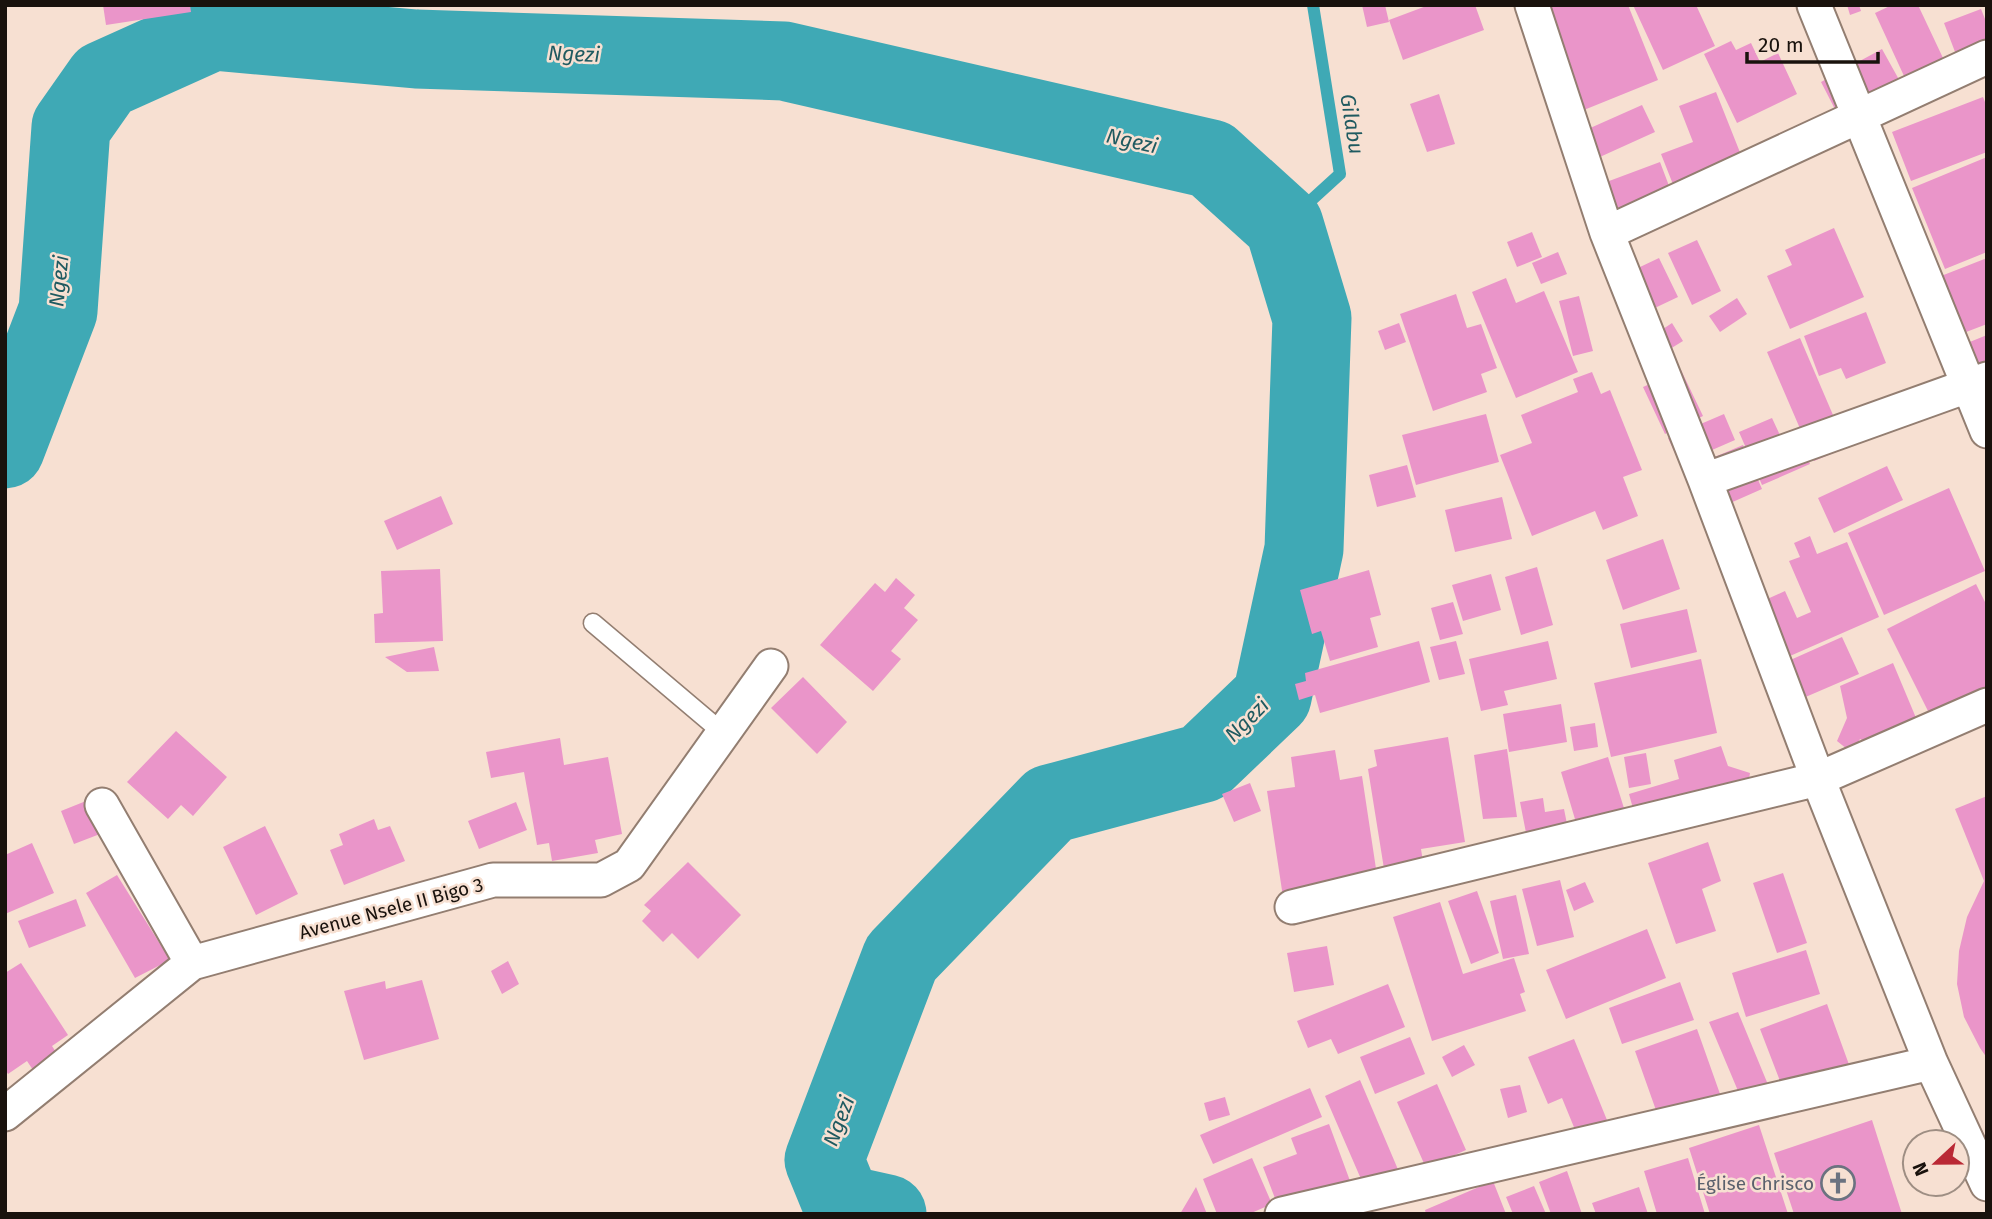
<svg xmlns="http://www.w3.org/2000/svg" width="1992" height="1219" viewBox="0 0 1992 1219" font-family="'Fira Sans',sans-serif">
<style>
.lines{fill:none;stroke-linecap:round;stroke-linejoin:round}
.stream{stroke:#3fa9b5;stroke-width:12}
.river{stroke:#3fa9b5;stroke-width:79}
.building{fill:#ea95c9}
.lane-casing{stroke:#937e71;stroke-width:21}
.street-casing{stroke:#937e71;stroke-width:37}
.lane{stroke:#fff;stroke-width:18}
.street{stroke:#fff;stroke-width:33}
.labels{text-anchor:middle;stroke-width:5;stroke-linejoin:round;paint-order:stroke}
.street-label{font-size:19px;fill:#19120d;stroke:#f7e0d2}
.worship-label{font-size:19px;fill:#5b616d;stroke:#f7e0d2;text-anchor:end}
.water-label{font-size:21px;font-style:italic;fill:#1f5a60;stroke:#f7e0d2}
</style>
<rect width="100%" height="100%" fill="#f7e0d2"/>
<g class="lines">
<path class="stream" d="M 1284,225 L 1340,174 L 1313,5"/>
<path class="river" d="M 5,449 L 58,311 L 71,127 L 104,80 L 213,31 L 416,49 L 784,61 L 1211,159 L 1284,225 L 1312,318 L 1304,549 L 1272,697 L 1203,763 L 1050,804 L 901,958 L 824,1160 L 842,1204 L 887,1214"/>
</g>
<path class="building" d="M 103,5 L 190,5 L 191,12 L 106,25 Z
M 1362,5 L 1385,5 L 1389,22 L 1367,27 Z
M 1429,5 L 1475,5 L 1484,30 L 1403,60 L 1389,20 Z
M 1554,5 L 1628,5 L 1658,80 L 1574,114 L 1534,13 Z
M 1633,5 L 1696,5 L 1715,46 L 1663,70 Z
M 1847,5 L 1859,5 L 1861,11 L 1850,15 Z
M 1892,5 L 1918,5 L 1943,58 L 1904,76 L 1875,13 Z
M 1981,9 L 1987,24 L 1987,55 L 1960,65 L 1944,23 Z
M 1731,41 L 1736,50 L 1751,43 L 1760,62 L 1778,53 L 1797,94 L 1737,123 L 1704,54 Z
M 1882,49 L 1902,85 L 1839,117 L 1821,82 Z
M 1716,92 L 1747,170 L 1678,197 L 1661,154 L 1693,142 L 1679,106 Z
M 1439,94 L 1455,144 L 1427,152 L 1410,104 Z
M 1983,97 L 1987,107 L 1987,152 L 1911,181 L 1892,132 Z
M 1642,105 L 1655,132 L 1591,161 L 1579,133 Z
M 1987,157 L 1987,252 L 1945,269 L 1912,188 Z
M 1660,162 L 1674,199 L 1623,220 L 1618,207 L 1595,216 L 1585,190 Z
M 1834,228 L 1864,297 L 1790,329 L 1767,276 L 1792,265 L 1785,250 Z
M 1532,232 L 1542,257 L 1517,267 L 1507,242 Z
M 1697,240 L 1721,291 L 1692,305 L 1668,253 Z
M 1558,252 L 1567,274 L 1541,284 L 1532,263 Z
M 1659,258 L 1678,297 L 1640,315 L 1621,276 Z
M 1987,258 L 1987,324 L 1935,344 L 1913,287 Z
M 1506,278 L 1516,303 L 1544,291 L 1578,372 L 1516,398 L 1472,292 Z
M 1456,294 L 1467,328 L 1481,324 L 1497,368 L 1481,374 L 1487,392 L 1433,411 L 1400,314 Z
M 1579,296 L 1593,351 L 1573,356 L 1559,301 Z
M 1737,298 L 1747,314 L 1720,332 L 1709,316 Z
M 1866,312 L 1886,363 L 1846,379 L 1841,368 L 1819,376 L 1804,336 Z
M 1399,323 L 1406,342 L 1385,350 L 1378,331 Z
M 1672,323 L 1683,341 L 1665,352 L 1654,335 Z
M 1987,335 L 1987,381 L 1950,350 Z
M 1800,338 L 1836,422 L 1858,443 L 1814,461 L 1767,352 Z
M 1681,370 L 1703,416 L 1665,434 L 1643,387 Z
M 1592,372 L 1601,394 L 1610,390 L 1642,470 L 1623,477 L 1638,516 L 1603,530 L 1595,511 L 1532,536 L 1500,455 L 1532,443 L 1521,415 L 1578,392 L 1573,379 Z
M 1486,414 L 1499,462 L 1416,485 L 1402,435 Z
M 1724,414 L 1735,440 L 1680,464 L 1668,438 Z
M 1772,418 L 1784,444 L 1799,438 L 1810,464 L 1762,485 L 1739,432 Z
M 1743,445 L 1762,489 L 1710,512 L 1691,467 Z
M 1407,465 L 1416,497 L 1377,507 L 1369,475 Z
M 1887,466 L 1903,500 L 1834,533 L 1818,498 Z
M 1949,488 L 1985,571 L 1884,615 L 1848,533 Z
M 441,496 L 453,524 L 397,550 L 384,521 Z
M 1502,497 L 1512,539 L 1455,552 L 1445,510 Z
M 1810,536 L 1817,554 L 1847,542 L 1879,617 L 1767,666 L 1743,610 L 1785,591 L 1797,618 L 1811,612 L 1789,561 L 1800,557 L 1794,543 Z
M 1663,539 L 1680,589 L 1623,610 L 1606,560 Z
M 1537,567 L 1553,625 L 1521,635 L 1505,577 Z
M 440,569 L 443,641 L 375,643 L 374,614 L 383,613 L 381,571 Z
M 1369,570 L 1381,615 L 1370,618 L 1378,647 L 1330,661 L 1321,631 L 1312,634 L 1300,590 Z
M 1491,574 L 1501,610 L 1463,621 L 1452,585 Z
M 896,578 L 915,595 L 904,608 L 918,620 L 891,651 L 901,659 L 873,691 L 820,645 L 875,583 L 885,592 Z
M 1976,584 L 1987,606 L 1987,714 L 1941,737 L 1887,629 Z
M 1453,602 L 1463,634 L 1440,640 L 1431,608 Z
M 1687,609 L 1697,652 L 1631,668 L 1620,624 Z
M 1842,637 L 1859,674 L 1794,702 L 1777,666 Z
M 1419,641 L 1430,682 L 1320,713 L 1315,695 L 1299,700 L 1295,684 L 1306,681 L 1305,673 Z
M 1456,641 L 1465,674 L 1439,680 L 1430,647 Z
M 1548,641 L 1557,679 L 1504,691 L 1508,705 L 1481,711 L 1469,659 Z
M 434,647 L 439,671 L 407,672 L 385,657 Z
M 1701,659 L 1717,733 L 1611,757 L 1594,683 Z
M 1893,663 L 1919,725 L 1871,744 L 1860,739 L 1852,753 L 1837,741 L 1847,718 L 1840,686 Z
M 803,677 L 847,722 L 817,754 L 771,708 Z
M 1561,704 L 1567,742 L 1509,752 L 1503,714 Z
M 1595,723 L 1598,747 L 1574,751 L 1570,727 Z
M 176,731 L 227,777 L 193,816 L 181,805 L 168,819 L 127,782 Z
M 1448,737 L 1465,842 L 1421,849 L 1424,868 L 1385,875 L 1368,769 L 1377,766 L 1374,750 Z
M 560,738 L 564,765 L 608,757 L 622,834 L 595,840 L 598,853 L 552,861 L 549,843 L 537,845 L 524,772 L 491,778 L 486,752 Z
M 1721,746 L 1728,766 L 1750,773 L 1747,790 L 1724,783 L 1637,823 L 1629,794 L 1679,779 L 1674,760 Z
M 1507,749 L 1517,817 L 1483,819 L 1474,755 Z
M 1335,750 L 1340,780 L 1362,776 L 1378,882 L 1283,897 L 1267,791 L 1295,787 L 1291,757 Z
M 1646,753 L 1651,784 L 1629,788 L 1624,757 Z
M 1608,757 L 1628,821 L 1580,836 L 1561,772 Z
M 1250,783 L 1261,811 L 1234,822 L 1222,794 Z
M 1987,796 L 1987,1058 L 1980,1048 L 1964,1017 L 1957,984 L 1959,951 L 1967,917 L 1984,881 L 1955,809 Z
M 1543,798 L 1545,812 L 1564,809 L 1569,834 L 1528,843 L 1520,802 Z
M 86,801 L 100,834 L 74,844 L 61,811 Z
M 516,802 L 527,830 L 479,849 L 468,821 Z
M 374,819 L 378,830 L 390,826 L 405,861 L 344,885 L 330,850 L 343,845 L 339,834 Z
M 265,826 L 298,894 L 256,915 L 223,847 Z
M 1708,842 L 1721,881 L 1702,889 L 1716,931 L 1676,944 L 1648,863 Z
M 32,843 L 54,893 L 5,914 L 5,855 Z
M 688,862 L 741,915 L 698,959 L 672,933 L 663,942 L 642,921 L 651,911 L 644,905 Z
M 1783,873 L 1807,943 L 1777,953 L 1753,883 Z
M 117,875 L 170,960 L 135,978 L 86,893 Z
M 1560,880 L 1574,937 L 1537,946 L 1522,889 Z
M 1585,882 L 1594,902 L 1574,911 L 1566,890 Z
M 1477,891 L 1499,953 L 1471,964 L 1448,901 Z
M 1516,895 L 1529,954 L 1503,959 L 1490,901 Z
M 76,899 L 86,926 L 29,948 L 18,921 Z
M 1440,902 L 1463,974 L 1514,958 L 1525,992 L 1520,994 L 1526,1011 L 1432,1041 L 1393,917 Z
M 1647,929 L 1666,978 L 1566,1019 L 1546,970 Z
M 1327,946 L 1334,985 L 1294,992 L 1287,953 Z
M 1806,950 L 1820,994 L 1746,1017 L 1732,973 Z
M 508,961 L 519,984 L 502,994 L 491,971 Z
M 21,963 L 68,1035 L 52,1046 L 61,1060 L 37,1076 L 27,1061 L 8,1074 L 5,1069 L 5,973 Z
M 422,980 L 439,1039 L 364,1060 L 344,991 L 385,981 L 386,989 Z
M 1680,982 L 1694,1020 L 1622,1044 L 1609,1008 Z
M 1388,984 L 1405,1027 L 1338,1054 L 1331,1039 L 1308,1048 L 1297,1021 Z
M 1827,1004 L 1851,1070 L 1785,1094 L 1760,1029 Z
M 1738,1012 L 1769,1087 L 1741,1098 L 1709,1022 Z
M 1697,1029 L 1725,1108 L 1663,1130 L 1635,1051 Z
M 1410,1037 L 1425,1074 L 1375,1094 L 1360,1057 Z
M 1574,1039 L 1609,1125 L 1578,1137 L 1562,1098 L 1548,1104 L 1528,1057 Z
M 1464,1045 L 1475,1065 L 1452,1077 L 1442,1057 Z
M 1360,1080 L 1405,1186 L 1364,1186 L 1325,1096 Z
M 1437,1084 L 1466,1150 L 1426,1168 L 1397,1102 Z
M 1520,1085 L 1527,1112 L 1508,1118 L 1500,1089 Z
M 1310,1088 L 1322,1117 L 1213,1164 L 1200,1135 Z
M 1225,1097 L 1230,1115 L 1209,1121 L 1204,1103 Z
M 1872,1120 L 1902,1214 L 1794,1214 L 1774,1153 Z
M 1329,1124 L 1353,1189 L 1281,1214 L 1263,1167 L 1297,1154 L 1291,1138 Z
M 1759,1125 L 1788,1214 L 1710,1214 L 1689,1148 Z
M 1252,1158 L 1272,1204 L 1249,1214 L 1217,1214 L 1203,1179 Z
M 1688,1158 L 1705,1214 L 1657,1214 L 1644,1171 Z
M 1567,1171 L 1582,1214 L 1551,1214 L 1539,1182 Z
M 1493,1181 L 1506,1214 L 1426,1214 L 1425,1210 Z
M 1534,1186 L 1546,1214 L 1513,1214 L 1506,1197 Z
M 1196,1187 L 1207,1214 L 1180,1214 Z
M 1639,1187 L 1648,1214 L 1596,1214 L 1592,1203 Z"/>
<g class="lines">
<g class="lane-casing">
<path id="lane" d="M 593,623 L 723,733"/>
</g>
<g class="street-casing">
<path id="street" d="M 1532,5 L 1607,233 L 1705,480 L 1818,779 L 1931,1063 L 1987,1184
M 1814,5 L 1987,431
M 1607,233 L 1987,57
M 1705,480 L 1987,379
M 102,805 L 192,963
M 1292,907 L 1818,779 L 1987,705
M 5,1114 L 192,963 L 493,880 L 601,880 L 629,865 L 771,666
M 1282,1214 L 1931,1063"/>
</g>
<use href="#lane" class="lane"/>
<use href="#street" class="street"/>
</g>
<defs>
<g id="church-ring" transform="scale(1.75)"><circle r="9.5" fill="#f7e0d2" stroke="#6b7280" stroke-width="1.5"/><path d="M-1.2-6h2.4v3.5h3.3v2.4h-3.3V6h-2.4V-.1h-3.3v-2.4h3.3Z" fill="#6b7280"/></g>
</defs>
<g fill-rule="evenodd">
<use href="#church-ring" x="1838" y="1183"/>
</g>
<g class="labels">
<g class="street-label">
<text transform="translate(391 908) rotate(-15)" y="7">Avenue Nsele II Bigo 3</text>
</g>
<g class="worship-label">
<text x="1814" y="1190">Église Chrisco</text>
</g>
<g class="water-label">
<text transform="translate(574 54) rotate(2)" y="7">Ngezi</text>
<text transform="translate(1352 124) rotate(81)" y="7">Gilabu</text>
<text transform="translate(1132 141) rotate(13)" y="7">Ngezi</text>
<text transform="translate(59 281) rotate(-84)" y="7">Ngezi</text>
<text transform="translate(1247 720) rotate(-45)" y="7">Ngezi</text>
<text transform="translate(839 1121) rotate(-69)" y="7">Ngezi</text>
</g>
</g>
<rect width="1992" height="1219" fill="none" stroke="#19120d" stroke-width="14"/>
<g transform="translate(1936 1163) rotate(248)"><circle r="33" fill="#f7e0d2" stroke="#9e8e83" stroke-width="2"/>
<path d="M0-5L12 26L0 18L-12 26Z" fill="#ba2935"/>
<text y="-10" font-size="19" font-weight="bold" text-anchor="middle" fill="#19120d">N</text>
</g>
<path d="M1747 52v10h131v-10" fill="none" stroke="#19120d" stroke-width="3.5"/>
<text x="1758" y="52" font-size="21" fill="#19120d" stroke="#f7e0d2" stroke-width="5" paint-order="stroke">20 m</text>
</svg>
